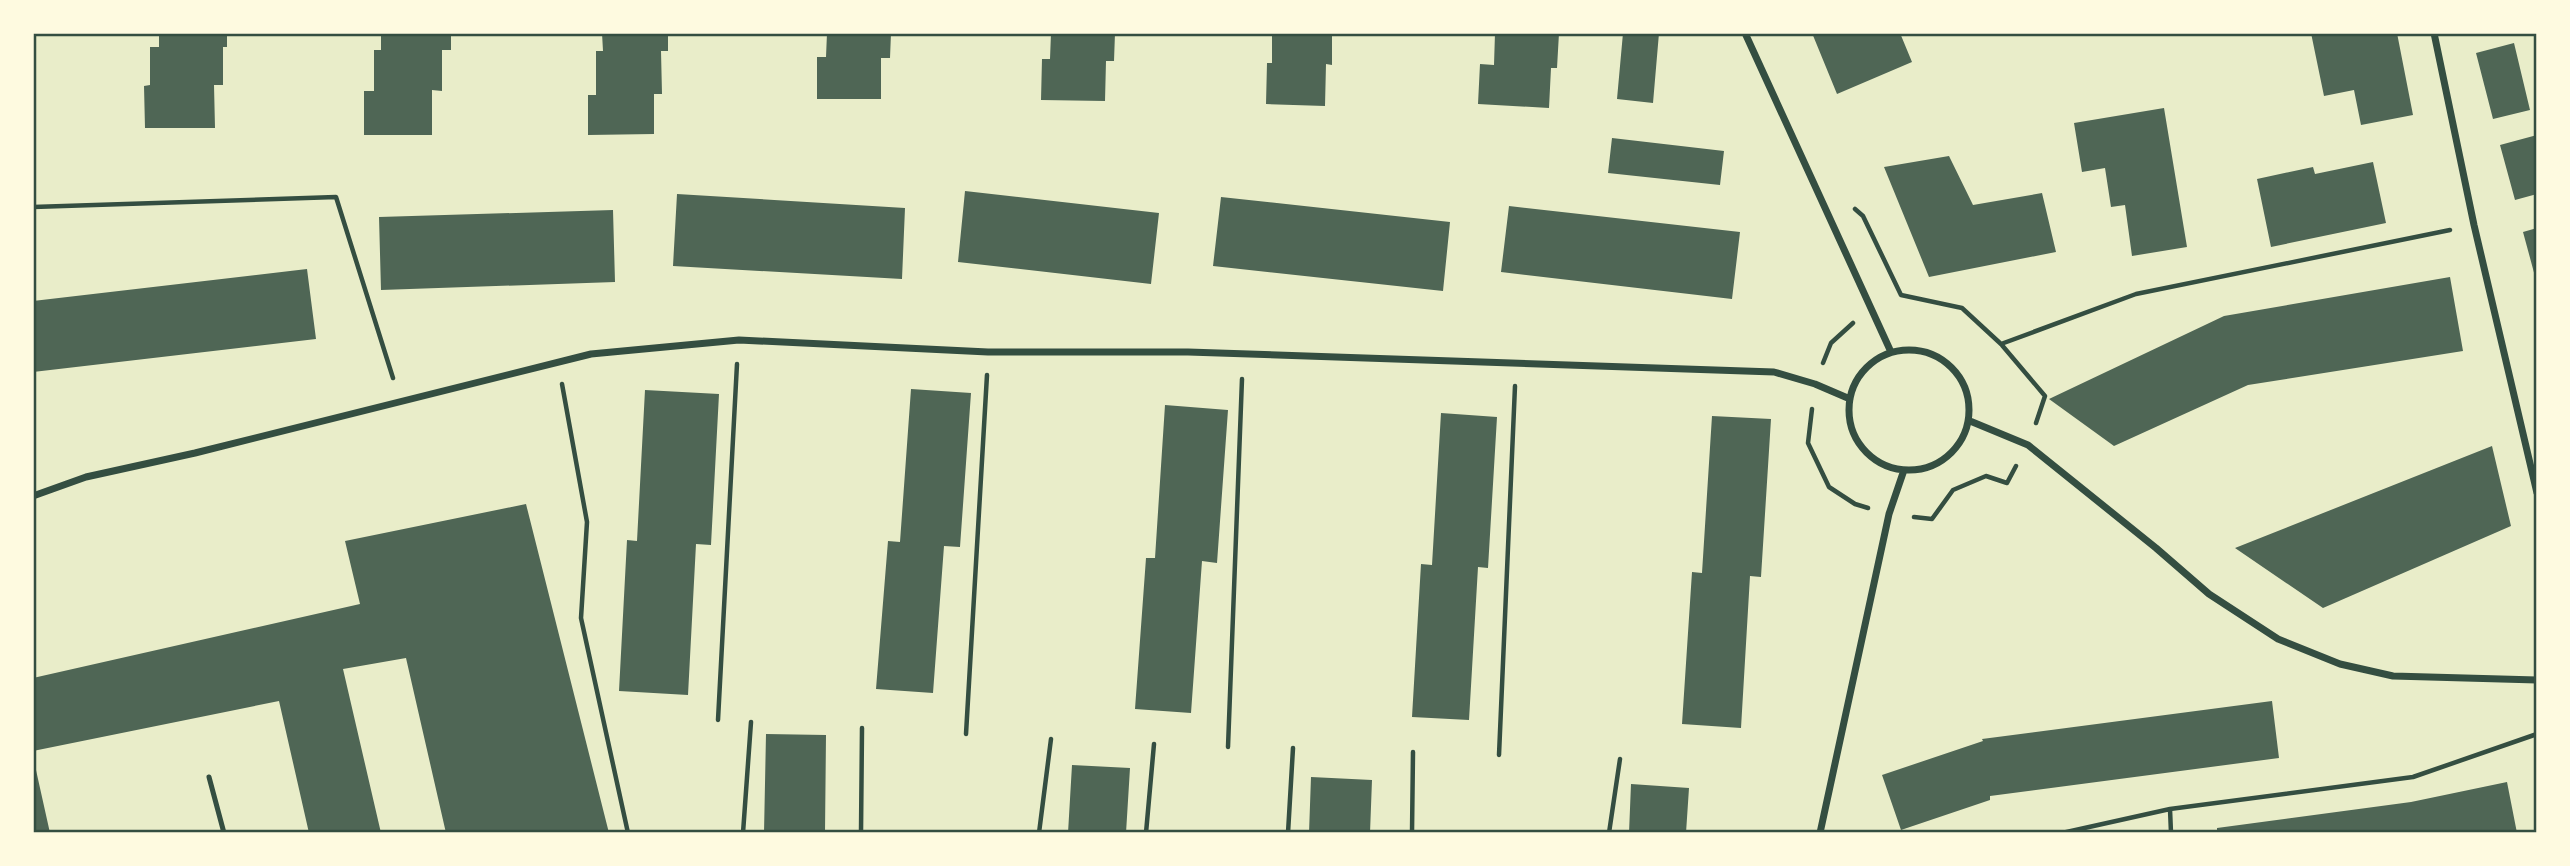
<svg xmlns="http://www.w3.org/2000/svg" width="2570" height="866" viewBox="0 0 2570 866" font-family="'Space Grotesk',sans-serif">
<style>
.building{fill:#4f6655}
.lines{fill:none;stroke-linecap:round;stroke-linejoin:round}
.path{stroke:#344e41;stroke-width:4.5}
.service{stroke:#344e41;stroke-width:5}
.minor{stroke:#344e41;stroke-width:7}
.neatline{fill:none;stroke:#344e41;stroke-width:2.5}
</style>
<rect width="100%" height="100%" fill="#e9edc9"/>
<path class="building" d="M 159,33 L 227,33 L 227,47 L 223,47 L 223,85 L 214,85 L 215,128 L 145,128 L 144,86 L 150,85 L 150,47 L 159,47 Z
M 381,33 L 451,33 L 451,50 L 442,50 L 442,91 L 432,90 L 432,135 L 364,135 L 364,91 L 374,91 L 374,50 L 381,50 Z
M 602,33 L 668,33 L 668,51 L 661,51 L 662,94 L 654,94 L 654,134 L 588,135 L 588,95 L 596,95 L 596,51 L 603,51 Z
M 827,33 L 891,33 L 890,58 L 881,58 L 881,99 L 817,99 L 817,57 L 826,57 Z
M 1051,33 L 1115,33 L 1114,61 L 1106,61 L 1105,101 L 1041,100 L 1042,59 L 1050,59 Z
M 1272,33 L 1332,33 L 1332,65 L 1326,64 L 1325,106 L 1266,104 L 1267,63 L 1272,63 Z
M 1495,33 L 1559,33 L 1557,68 L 1551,68 L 1549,108 L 1478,104 L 1480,64 L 1494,65 Z
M 1623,33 L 1659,33 L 1653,103 L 1617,99 Z
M 1812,33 L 1900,33 L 1912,62 L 1837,94 Z
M 2311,33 L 2397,33 L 2413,115 L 2361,125 L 2354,90 L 2324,96 Z
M 2514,43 L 2530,110 L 2493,119 L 2476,53 Z
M 2164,108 L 2187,247 L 2132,256 L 2125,205 L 2111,207 L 2105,168 L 2082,172 L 2074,123 Z
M 2537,135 L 2537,194 L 2515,200 L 2500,145 Z
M 1612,138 L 1724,151 L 1720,185 L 1608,173 Z
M 1949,156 L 1973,205 L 2042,193 L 2056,252 L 1929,277 L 1884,167 Z
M 2373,162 L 2386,223 L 2271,247 L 2257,179 L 2313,167 L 2315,174 Z
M 965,191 L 1159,213 L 1151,284 L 958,262 Z
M 677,194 L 905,208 L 902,279 L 673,266 Z
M 1221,197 L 1450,222 L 1443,291 L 1213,266 Z
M 1509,206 L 1740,232 L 1732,299 L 1501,272 Z
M 613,210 L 615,282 L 381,290 L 379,217 Z
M 2537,228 L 2537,280 L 2536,280 L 2523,232 Z
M 307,269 L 316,339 L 33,372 L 33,301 Z
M 2450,277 L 2463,351 L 2248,385 L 2114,446 L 2049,399 L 2224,316 Z
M 911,389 L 971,393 L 960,547 L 944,546 L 933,693 L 876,689 L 888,541 L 900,542 Z
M 645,390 L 719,394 L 711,545 L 696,544 L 688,695 L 619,691 L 627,540 L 637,541 Z
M 1165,405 L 1228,410 L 1217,563 L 1202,561 L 1191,713 L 1135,709 L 1146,558 L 1155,558 Z
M 1441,413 L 1497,417 L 1488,568 L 1478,567 L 1469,720 L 1412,717 L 1421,564 L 1432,565 Z
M 1712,416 L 1771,419 L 1761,577 L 1750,576 L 1741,728 L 1682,724 L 1692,572 L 1702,573 Z
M 2492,446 L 2511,526 L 2323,608 L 2235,548 Z
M 526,504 L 609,833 L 446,833 L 406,658 L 343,669 L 381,833 L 309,833 L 279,701 L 33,751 L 33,678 L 360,604 L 345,541 Z
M 2272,701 L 2279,758 L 1990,796 L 1990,800 L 1901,830 L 1882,775 L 1983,741 L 1982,739 Z
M 766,734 L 826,735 L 825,833 L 764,833 Z
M 33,761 L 34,761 L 50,833 L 33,833 Z
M 1072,765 L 1130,768 L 1126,833 L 1068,833 Z
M 1311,777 L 1372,780 L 1370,833 L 1309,833 Z
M 2507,782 L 2517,833 L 2217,833 L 2217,828 L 2411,802 Z
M 1631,784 L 1689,788 L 1686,833 L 1629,833 Z"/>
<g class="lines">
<path class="path" d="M 33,207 L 336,197 L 393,378
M 1855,209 L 1863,216 L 1901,295 L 1962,308 L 2001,344 L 2045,396 L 2036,423
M 2001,344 L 2136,294 L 2450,230
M 1823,363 L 1831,343 L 1853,323
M 562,384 L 587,522 L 581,618 L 628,833
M 1812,409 L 1808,443 L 1829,487 L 1855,504 L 1868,508
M 1914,517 L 1932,519 L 1953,490 L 1986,476 L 2007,483 L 2016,466
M 718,720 L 737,364
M 966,734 L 987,375
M 1228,747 L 1242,379
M 1499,755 L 1515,386
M 2170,809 L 2171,833
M 743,833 L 751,722
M 861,833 L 862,728
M 1039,833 L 1051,739
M 1146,833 L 1154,744
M 1288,833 L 1293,748
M 1412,833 L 1413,752
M 1609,833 L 1620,759
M 2062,833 L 2170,809 L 2413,777 L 2537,734"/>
<path class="service" d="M 209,777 L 224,833"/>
<path class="minor" d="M 1745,33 L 1891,352
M 2434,33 L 2474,225 L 2537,493
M1849 410a60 60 0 1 1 120 0a60 60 0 1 1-120 0Z
M 1970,421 L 2028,445 L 2156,548 L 2209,594 L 2278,639 L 2340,664 L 2393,676 L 2537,680
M 33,496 L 86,477 L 195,453 L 591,354 L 739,340 L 988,352 L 1188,352 L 1774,372 L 1815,384 L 1850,399
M 1820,833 L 1889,514 L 1904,470"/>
</g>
<rect width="2570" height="866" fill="none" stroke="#fefae0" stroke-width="70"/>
<rect x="35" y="35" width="2500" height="796" class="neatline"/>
</svg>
